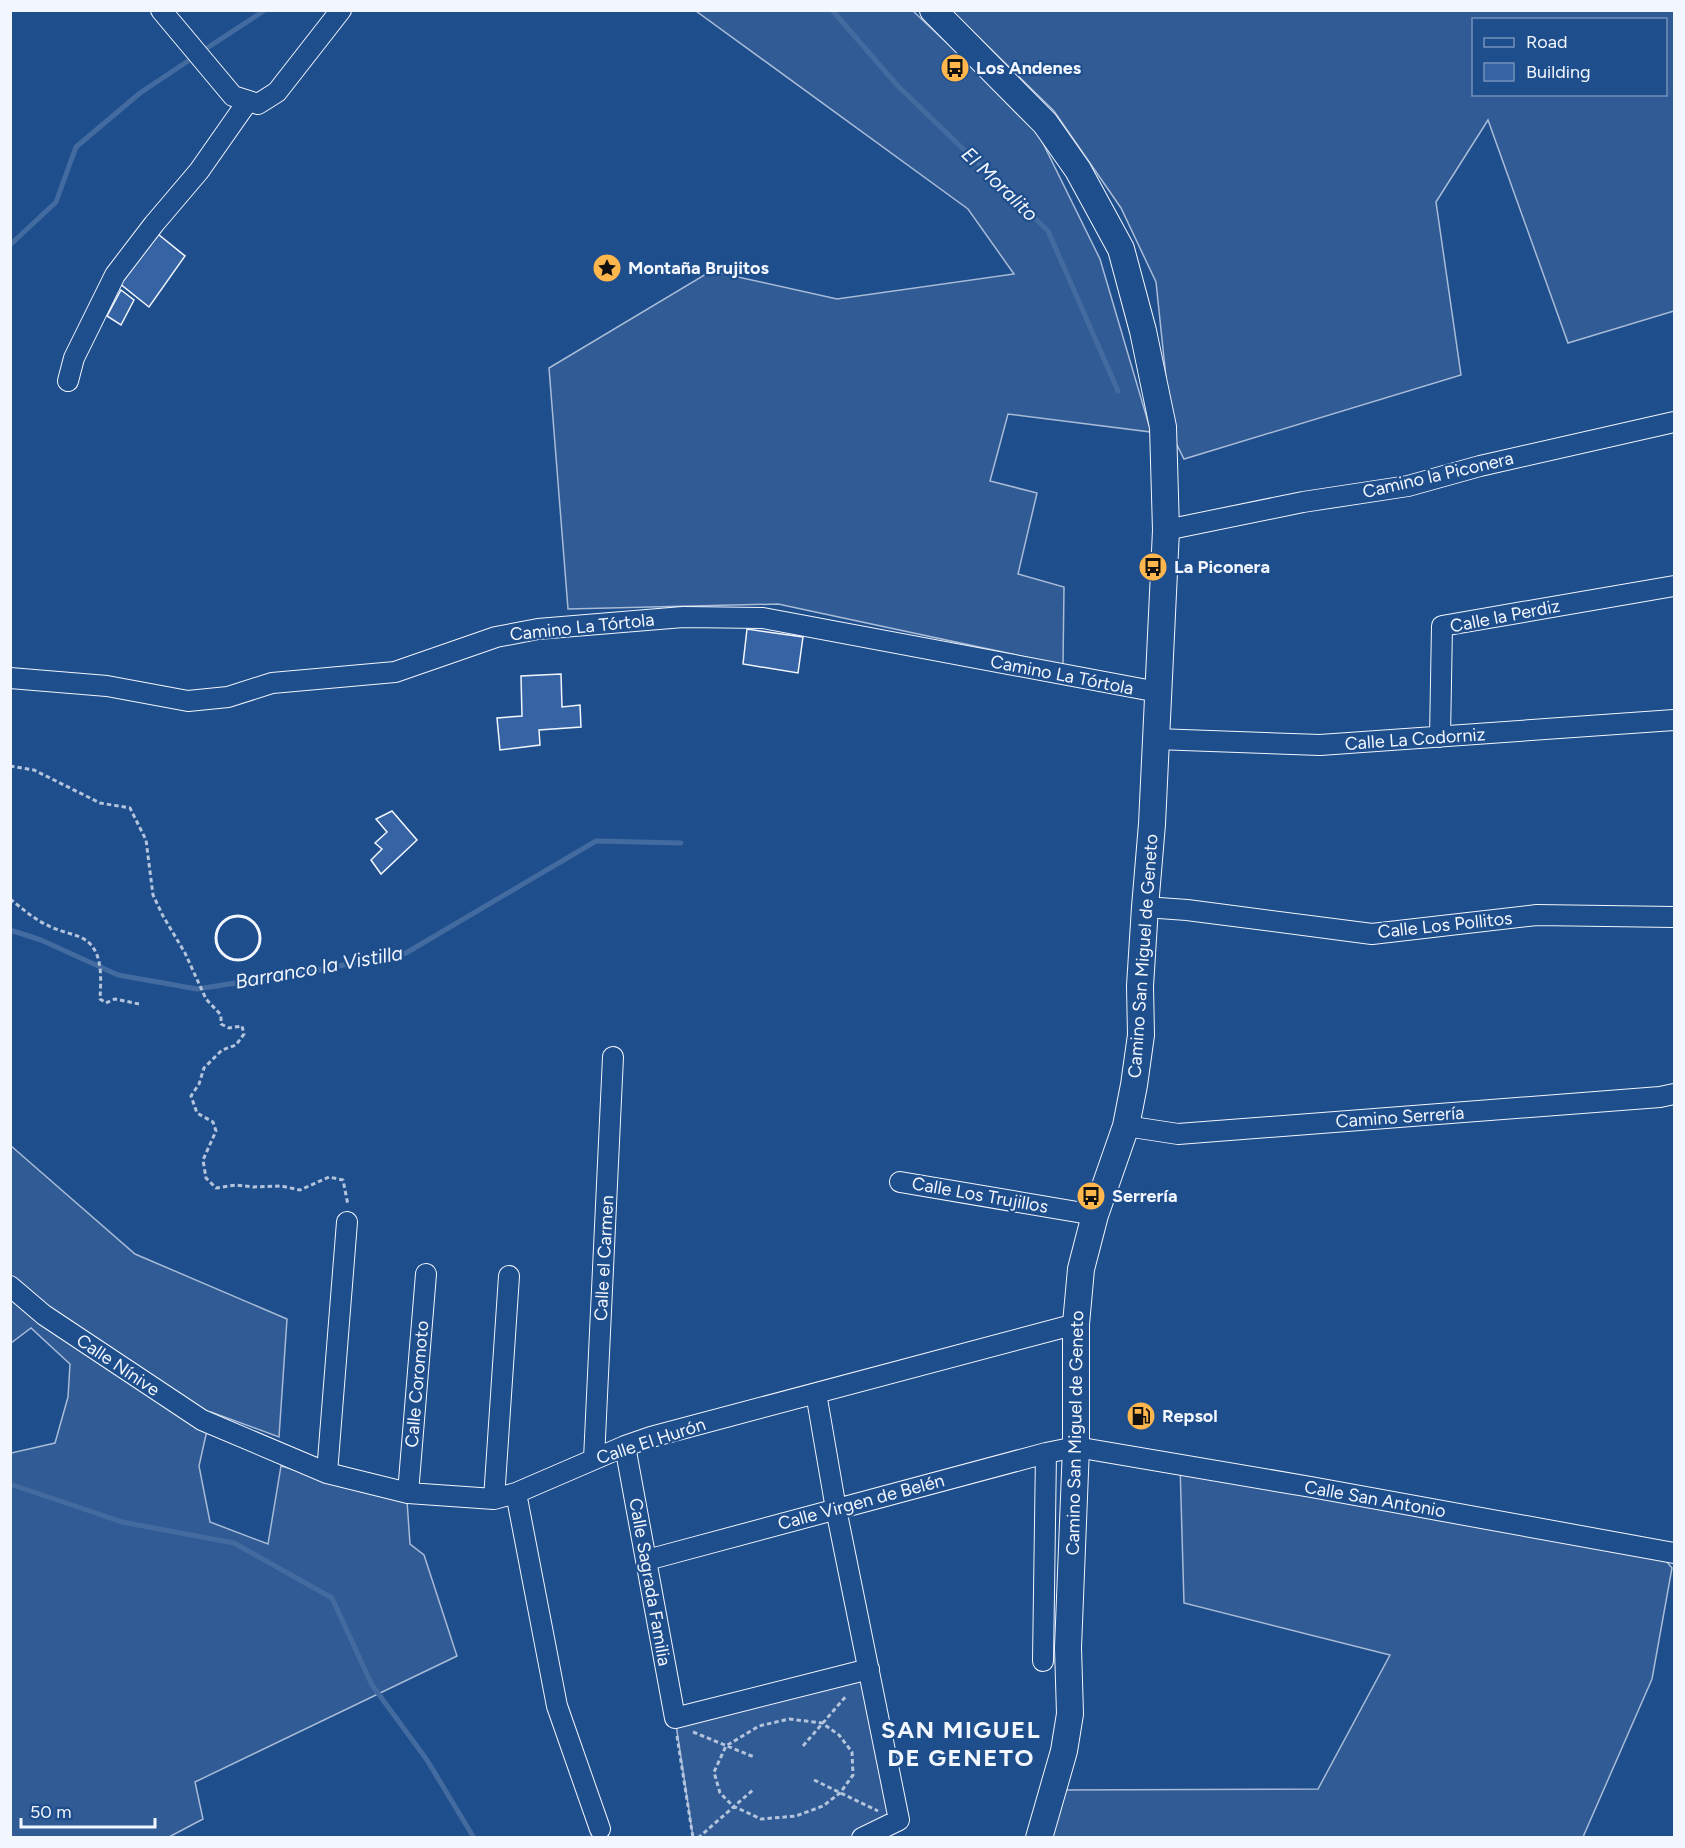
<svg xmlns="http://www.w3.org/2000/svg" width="1685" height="1848" viewBox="0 0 1685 1848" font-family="Figtree,sans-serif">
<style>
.built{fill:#305b95;stroke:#a8bbd7;stroke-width:1.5;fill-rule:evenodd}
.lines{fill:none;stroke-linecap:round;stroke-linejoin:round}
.stream{stroke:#446ba0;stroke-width:5}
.building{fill:#3563a3;stroke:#f2f6ff;stroke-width:1.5}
.minor-casing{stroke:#f2f6ff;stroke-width:22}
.major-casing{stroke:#f2f6ff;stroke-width:28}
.path{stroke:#b3c4dc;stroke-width:3;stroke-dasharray:4.5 3;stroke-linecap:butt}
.minor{stroke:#1f4e8c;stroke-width:20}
.major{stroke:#1f4e8c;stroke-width:26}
.wall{stroke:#f2f6ff;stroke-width:3}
.labels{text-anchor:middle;stroke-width:4.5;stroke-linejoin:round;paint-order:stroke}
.poi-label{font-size:18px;font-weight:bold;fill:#f2f6ff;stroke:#1f4e8c;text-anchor:start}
.street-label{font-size:18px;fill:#f2f6ff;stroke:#1f4e8c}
.water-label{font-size:20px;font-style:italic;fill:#f2f6ff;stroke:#1f4e8c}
.district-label{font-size:24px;font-weight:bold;letter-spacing:1.5px;fill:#f2f6ff;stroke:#1f4e8c}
</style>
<rect width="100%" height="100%" fill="#1f4e8c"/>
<path class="built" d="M 696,11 L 913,11 L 1034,125 L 1100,259 L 1151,432 L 1008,414 L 990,481 L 1037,493 L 1018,574 L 1064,587 L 1063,665 L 778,604 L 568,609 L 549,368 L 711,271 L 837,299 L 1014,274 L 968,209 Z
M 952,11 L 1674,11 L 1674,311 L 1568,343 L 1488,120 L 1436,202 L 1461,375 L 1184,459 L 1172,435 L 1156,282 L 1121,208 L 1054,111 ZM 1474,20 L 1666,20 L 1666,94 L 1474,94 Z
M 10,1145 L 135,1254 L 287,1319 L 279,1437 L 211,1412 L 199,1466 L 210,1522 L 268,1544 L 281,1466 L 407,1501 L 410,1544 L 424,1555 L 457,1656 L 195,1782 L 203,1819 L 169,1837 L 11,1837 L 11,1453 L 55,1443 L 68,1397 L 70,1364 L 31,1328 L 11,1343 Z
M 1180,1465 L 1657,1550 L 1672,1568 L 1652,1679 L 1583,1837 L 1039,1838 L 1054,1790 L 1318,1789 L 1390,1655 L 1184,1603 Z
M 869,1669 L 899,1820 L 862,1837 L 693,1837 L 675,1718 Z"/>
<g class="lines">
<path class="stream" d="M 832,10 L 897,85 L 1048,231 L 1118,391
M 201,52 L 265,10
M 10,245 L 56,202 L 76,147 L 140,93 L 194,57
M 10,930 L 41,940 L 118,975 L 197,989 L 307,972 L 406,953 L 596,841 L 681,843
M 10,1484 L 122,1522 L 234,1543 L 332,1598 L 372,1685 L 427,1760 L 474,1838"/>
</g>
<path class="building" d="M 153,230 L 185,256 L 149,307 L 119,283 Z
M 121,290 L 134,300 L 121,325 L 107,316 Z
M 747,629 L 803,637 L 798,673 L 743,664 Z
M 561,674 L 562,707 L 580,705 L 581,727 L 539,730 L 540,745 L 500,750 L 497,718 L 522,716 L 521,676 Z
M 392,811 L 417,840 L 381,874 L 371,860 L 382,849 L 375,843 L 387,832 L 376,819 Z"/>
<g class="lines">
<g class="minor-casing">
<path id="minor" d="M 161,10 L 233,96 L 258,104 L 277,92 L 341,10
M 68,381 L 74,358 L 115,275 L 154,224 L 199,171 L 248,101
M 1166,530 L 1303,502 L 1408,486 L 1480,466 L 1674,422
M 10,678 L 107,686 L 188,701 L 228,697 L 272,683 L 395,672 L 496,637 L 538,629 L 683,617 L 763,618 L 1158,692
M 1440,737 L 1442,626 L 1674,586
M 1156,739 L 1320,745 L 1674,720
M 1145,907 L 1187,910 L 1372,934 L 1537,915 L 1674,917
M 1126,1126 L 1178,1134 L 1660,1097 L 1674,1094
M 900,1182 L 1095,1215
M 10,1286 L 44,1315 L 202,1420 L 327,1473 L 408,1493 L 494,1499 L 516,1493 L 625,1446 L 651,1437 L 1076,1324
M 816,1393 L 836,1509 L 899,1820 L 862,1838
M 625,1446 L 675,1718 L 869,1669
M 594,1459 L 613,1057
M 327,1473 L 347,1222
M 408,1493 L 426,1274
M 516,1493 L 557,1706 L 600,1829
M 494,1499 L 509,1276
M 647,1560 L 1046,1453 L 1076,1447 L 1311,1487 L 1674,1553
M 1043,1661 L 1046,1453"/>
</g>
<g class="major-casing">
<path id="major" d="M 933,10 L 1045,123 L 1078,170 L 1121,249 L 1143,331 L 1163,427 L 1166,530 L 1152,824 L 1145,907 L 1140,986 L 1141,1035 L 1134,1085 L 1126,1126 L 1095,1215 L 1081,1269 L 1076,1324 L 1076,1447 L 1068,1648 L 1070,1714 L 1064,1751 L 1039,1838"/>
</g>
<path class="path" d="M 10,766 L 34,770 L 100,803 L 130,808 L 146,840 L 153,895 L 163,916 L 185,953 L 206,999 L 221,1015 L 221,1024 L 229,1028 L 242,1026 L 244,1034 L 236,1045 L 222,1050 L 204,1068 L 199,1084 L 191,1096 L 197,1113 L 213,1122 L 216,1131 L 203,1160 L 206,1178 L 216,1188 L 236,1185 L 253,1187 L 281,1186 L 300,1190 L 329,1177 L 343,1180 L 348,1205
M 10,899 C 23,909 35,920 49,926 C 59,931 70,933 80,937 C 104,947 101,978 100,999 L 106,1003 L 115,999 L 139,1004
M 789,1719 L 822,1723 L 839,1735 L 852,1752 L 853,1775 L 840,1793 L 823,1806 L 796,1816 L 761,1819 L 733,1806 L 720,1793 L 714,1772 L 726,1746 L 759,1726 Z
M 693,1732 L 754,1757
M 677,1736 L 693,1838
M 803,1746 L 847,1695
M 814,1780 L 878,1811
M 698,1838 L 754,1789"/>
<use href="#minor" class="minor"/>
<use href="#major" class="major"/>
<path class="wall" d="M216 938a22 22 0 1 1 44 0a22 22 0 1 1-44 0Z"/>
</g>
<defs>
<g id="bus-disc" transform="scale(1.5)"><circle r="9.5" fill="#ffb74d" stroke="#1f4e8c"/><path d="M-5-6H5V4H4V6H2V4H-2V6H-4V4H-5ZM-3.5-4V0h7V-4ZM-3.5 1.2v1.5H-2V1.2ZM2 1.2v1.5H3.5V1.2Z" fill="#111"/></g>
<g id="sight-disc" transform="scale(1.5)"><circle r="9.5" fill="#ffb74d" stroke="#1f4e8c"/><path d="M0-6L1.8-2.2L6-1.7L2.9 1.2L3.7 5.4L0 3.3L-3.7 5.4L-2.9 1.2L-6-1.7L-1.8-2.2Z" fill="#111"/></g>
<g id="fuel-disc" transform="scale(1.5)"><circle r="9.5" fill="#ffb74d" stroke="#1f4e8c"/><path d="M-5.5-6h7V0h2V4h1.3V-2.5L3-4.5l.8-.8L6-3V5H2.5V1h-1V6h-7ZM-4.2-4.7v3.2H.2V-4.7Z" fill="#111"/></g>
</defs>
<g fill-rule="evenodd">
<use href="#bus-disc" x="955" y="68"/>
<use href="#sight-disc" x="607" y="268"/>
<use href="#bus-disc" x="1153" y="567"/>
<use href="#bus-disc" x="1091" y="1196"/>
<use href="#fuel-disc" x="1141" y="1416"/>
</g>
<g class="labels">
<g class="poi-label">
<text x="976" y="74">Los Andenes</text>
<text x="628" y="274">Montaña Brujitos</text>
<text x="1174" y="573">La Piconera</text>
<text x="1112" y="1202">Serrería</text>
<text x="1162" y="1422">Repsol</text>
</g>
<g class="street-label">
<text transform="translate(1438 475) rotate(-13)" y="6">Camino la Piconera</text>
<text transform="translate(1505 616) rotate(-11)" y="6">Calle la Perdiz</text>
<text transform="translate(582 627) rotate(-6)" y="6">Camino La Tórtola</text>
<text transform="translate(1062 675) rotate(11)" y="6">Camino La Tórtola</text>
<text transform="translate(1415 739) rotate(-4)" y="6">Calle La Codorniz</text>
<text transform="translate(1445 925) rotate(-6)" y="6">Calle Los Pollitos</text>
<text transform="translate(1143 956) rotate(-86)" y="6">Camino San Miguel de Geneto</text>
<text transform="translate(1400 1117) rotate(-4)" y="6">Camino Serrería</text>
<text transform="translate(980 1195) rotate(10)" y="6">Calle Los Trujillos</text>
<text transform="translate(604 1258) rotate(-87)" y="6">Calle el Carmen</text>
<text transform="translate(118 1365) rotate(34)" y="6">Calle Nínive</text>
<text transform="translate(417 1384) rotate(-85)" y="6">Calle Coromoto</text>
<text transform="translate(1075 1433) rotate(-89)" y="6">Camino San Miguel de Geneto</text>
<text transform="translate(651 1441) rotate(-18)" y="6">Calle El Hurón</text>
<text transform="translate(1375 1499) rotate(10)" y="6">Calle San Antonio</text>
<text transform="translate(861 1502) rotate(-15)" y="6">Calle Virgen de Belén</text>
<text transform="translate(650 1582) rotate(80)" y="6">Calle Sagrada Familia</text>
</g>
<g class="water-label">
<text transform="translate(1000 184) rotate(44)" y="7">El Moralito</text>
<text transform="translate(319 967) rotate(-10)" y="7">Barranco la Vistilla</text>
</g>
<g class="district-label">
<text x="961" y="1738">SAN MIGUEL<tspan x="961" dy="28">DE GENETO</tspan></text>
</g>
</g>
<rect width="1685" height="1848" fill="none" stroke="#f2f6ff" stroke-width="24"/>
<rect x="1472" y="18" width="195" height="78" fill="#1f4e8c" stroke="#7391ba" stroke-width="1.5"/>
<rect x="1484" y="38" width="30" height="9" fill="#1f4e8c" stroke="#7391ba" stroke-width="1.5"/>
<text x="1526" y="48" font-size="18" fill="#f2f6ff">Road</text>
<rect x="1484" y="63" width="30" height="18" fill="#3563a3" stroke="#7391ba" stroke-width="1.5"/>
<text x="1526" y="78" font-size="18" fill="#f2f6ff">Building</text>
<path d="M21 1818v9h134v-9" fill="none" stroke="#f2f6ff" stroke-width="3"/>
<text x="30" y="1818" font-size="18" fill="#f2f6ff" stroke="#1f4e8c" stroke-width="4.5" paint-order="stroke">50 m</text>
</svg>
